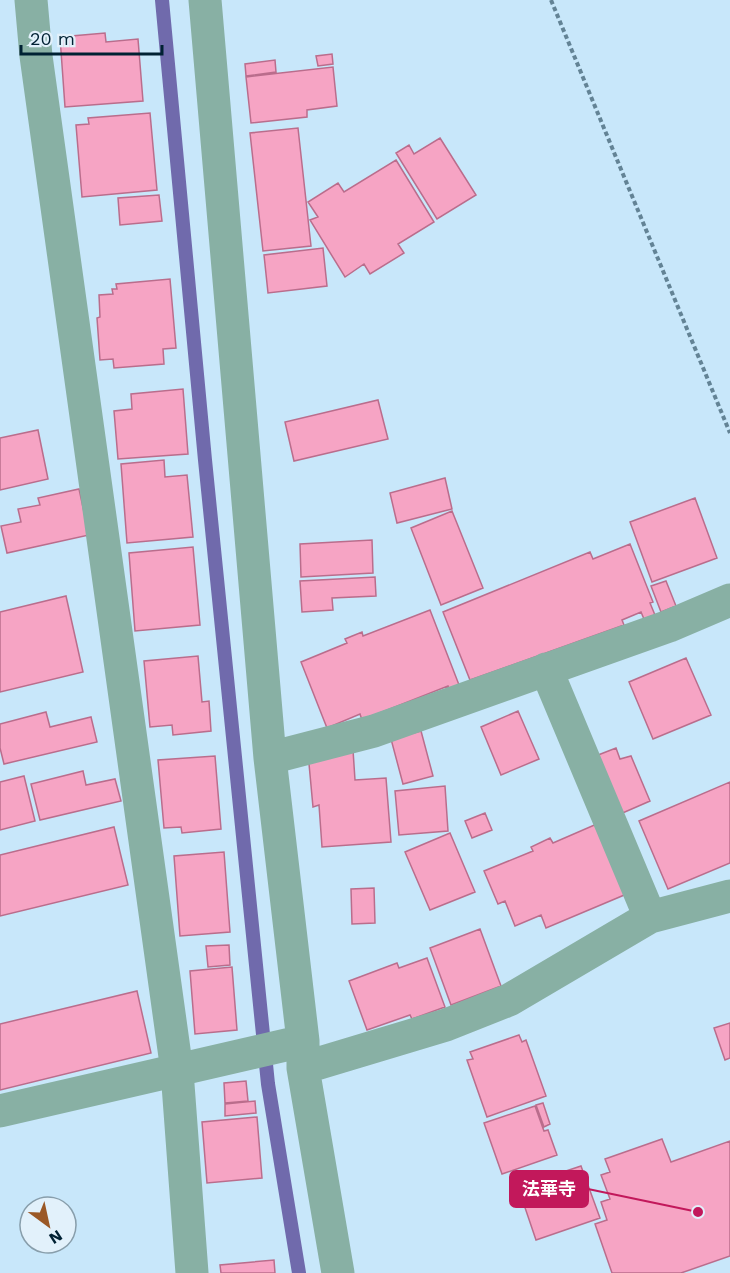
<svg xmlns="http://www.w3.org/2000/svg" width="730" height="1273" viewBox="0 0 730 1273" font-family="'Work Sans','Noto Sans JP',sans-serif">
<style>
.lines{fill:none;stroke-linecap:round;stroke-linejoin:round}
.stream{stroke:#706aac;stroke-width:14}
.building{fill:#f6a4c4;stroke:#ba6d8c;stroke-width:1.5}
.path{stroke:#638395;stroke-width:4;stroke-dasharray:4.5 3;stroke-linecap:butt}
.street{stroke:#88b0a4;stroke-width:33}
.leader{fill:none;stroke:#c2185b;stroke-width:2}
.callout-dot{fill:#c2185b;stroke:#e2f1fb;stroke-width:2}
.callout{fill:#c2185b;stroke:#c2185b;stroke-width:2}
.callout-label{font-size:18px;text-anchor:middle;font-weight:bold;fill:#fff}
</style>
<rect width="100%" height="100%" fill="#c8e7fa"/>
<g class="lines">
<path class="stream" d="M 162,0 L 205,460 L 268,1084 L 299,1273"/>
</g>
<path class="building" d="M 105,33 L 106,42 L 138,39 L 143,101 L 65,107 L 60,37 Z
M 332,54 L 333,64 L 318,66 L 316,56 Z
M 275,60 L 276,72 L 246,76 L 245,64 Z
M 333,67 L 337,106 L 307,110 L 307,117 L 251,123 L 246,77 Z
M 150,113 L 157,190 L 82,197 L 76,125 L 89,124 L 88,118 Z
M 298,128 L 311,246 L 263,251 L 250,133 Z
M 440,138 L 476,195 L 437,219 L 396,153 L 409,145 L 414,154 Z
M 396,160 L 434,222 L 398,244 L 404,253 L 370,274 L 364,264 L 345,277 L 310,220 L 318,217 L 308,202 L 338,183 L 344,192 Z
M 159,195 L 162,221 L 120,225 L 118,198 Z
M 323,248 L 327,286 L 268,293 L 264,255 Z
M 170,279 L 176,348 L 163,349 L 164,364 L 114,368 L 113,359 L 100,360 L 97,318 L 100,317 L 99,295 L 113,294 L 112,289 L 117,289 L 116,284 Z
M 183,389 L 188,454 L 118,459 L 114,411 L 132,409 L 131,394 Z
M 378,400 L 388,439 L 294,461 L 285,422 Z
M 38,430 L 48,479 L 0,490 L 0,438 Z
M 164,460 L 165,477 L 187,475 L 193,537 L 127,543 L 121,464 Z
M 445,478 L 452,509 L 397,523 L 390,493 Z
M 79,489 L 89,535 L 7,553 L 1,526 L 21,522 L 18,509 L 40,505 L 38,498 Z
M 695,498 L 717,558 L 652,582 L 630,522 Z
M 452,511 L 483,588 L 441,605 L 411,528 Z
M 372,540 L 373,573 L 301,577 L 300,544 Z
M 630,544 L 653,602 L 650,603 L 655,615 L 644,619 L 641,612 L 622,620 L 624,625 L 470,680 L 443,612 L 590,552 L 593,559 Z
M 193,547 L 200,625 L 135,631 L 129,553 Z
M 375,577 L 376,596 L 332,598 L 333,610 L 302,612 L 300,581 Z
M 666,581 L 676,606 L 661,612 L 651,586 Z
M 66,596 L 83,672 L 0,692 L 0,612 Z
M 430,610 L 461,690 L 451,694 L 448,686 L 362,720 L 360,714 L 327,728 L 301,662 L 347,643 L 345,639 L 362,632 L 363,636 Z
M 198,656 L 202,702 L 209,701 L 211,731 L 173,735 L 172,725 L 150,727 L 144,661 Z
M 686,658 L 711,715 L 653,739 L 629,682 Z
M 518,711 L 539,759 L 501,775 L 481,727 Z
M 46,712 L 50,727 L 91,717 L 97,742 L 4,764 L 0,748 L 0,724 Z
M 421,731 L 433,776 L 403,784 L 391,739 Z
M 616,748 L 620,759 L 631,756 L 650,801 L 618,815 L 593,757 Z
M 353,750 L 355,780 L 386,778 L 391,842 L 322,847 L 319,805 L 313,807 L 308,753 Z
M 215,756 L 221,829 L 182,833 L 181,827 L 164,828 L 158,760 Z
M 83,771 L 86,785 L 115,779 L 121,801 L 40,820 L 31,784 Z
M 24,776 L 35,821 L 0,830 L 0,782 Z
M 730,782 L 730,863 L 668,889 L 639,821 Z
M 445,786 L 448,831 L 399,835 L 395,791 Z
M 485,813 L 492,830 L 472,838 L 465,821 Z
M 599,823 L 629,893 L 546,928 L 541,915 L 515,926 L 505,901 L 498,904 L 484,871 L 533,851 L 531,847 L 550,838 L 553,843 Z
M 114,827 L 128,885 L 0,916 L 0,855 Z
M 450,833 L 475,892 L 430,910 L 405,852 Z
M 224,852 L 230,932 L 180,936 L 174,856 Z
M 374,888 L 375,923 L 352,924 L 351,889 Z
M 480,929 L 501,986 L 451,1005 L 430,948 Z
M 229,945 L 230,965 L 208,967 L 206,946 Z
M 427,958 L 445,1007 L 412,1019 L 410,1015 L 367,1030 L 349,981 L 397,963 L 399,968 Z
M 232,967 L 237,1030 L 195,1034 L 190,971 Z
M 137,991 L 151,1053 L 0,1090 L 0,1024 Z
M 730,1023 L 730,1058 L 725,1060 L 714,1028 Z
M 519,1035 L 522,1042 L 526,1040 L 546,1096 L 487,1117 L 467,1060 L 473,1059 L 470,1052 Z
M 246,1081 L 248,1101 L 225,1103 L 224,1083 Z
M 255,1101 L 256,1113 L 225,1116 L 225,1104 Z
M 543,1103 L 550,1124 L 544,1127 L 536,1105 Z
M 535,1106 L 544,1131 L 548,1130 L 557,1155 L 502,1174 L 484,1123 Z
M 257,1117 L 262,1178 L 207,1183 L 202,1122 Z
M 662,1139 L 671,1162 L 730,1141 L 730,1256 L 681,1273 L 612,1273 L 595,1224 L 607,1220 L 601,1202 L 610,1199 L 601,1175 L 610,1172 L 605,1159 Z
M 581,1166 L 600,1218 L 536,1240 L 518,1187 Z
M 274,1260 L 275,1273 L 221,1273 L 220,1265 Z"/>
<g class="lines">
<path class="path" d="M 551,0 L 730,433"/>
<path class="street" d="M 31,0 L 36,56 L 177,1071 L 192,1273
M 205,0 L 270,758 L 303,1041 L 303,1068 L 338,1273
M 546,669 L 650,917
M 270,758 L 374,731 L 669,626 L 730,600
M 303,1068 L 446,1025 L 509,1000 L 650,917 L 730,896
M 0,1111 L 303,1041"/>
</g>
<path class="leader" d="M698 1212L588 1189"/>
<circle class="callout-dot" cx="698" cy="1212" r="6"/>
<rect class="callout" x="510" y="1171" width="78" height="36" rx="6"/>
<g class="callout-label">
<text x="549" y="1195">法華寺</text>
</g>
<g transform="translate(48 1225) rotate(147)"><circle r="28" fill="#e2f1fb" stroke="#889eab" stroke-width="1.5"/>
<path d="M0-4.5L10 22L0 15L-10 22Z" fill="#9a5826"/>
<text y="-9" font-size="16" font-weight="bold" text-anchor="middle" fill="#002133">N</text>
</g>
<path d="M21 45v9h141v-9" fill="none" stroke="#002133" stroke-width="3"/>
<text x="30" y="45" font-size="18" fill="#002133" stroke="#e2f1fb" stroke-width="4.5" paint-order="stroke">20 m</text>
</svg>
